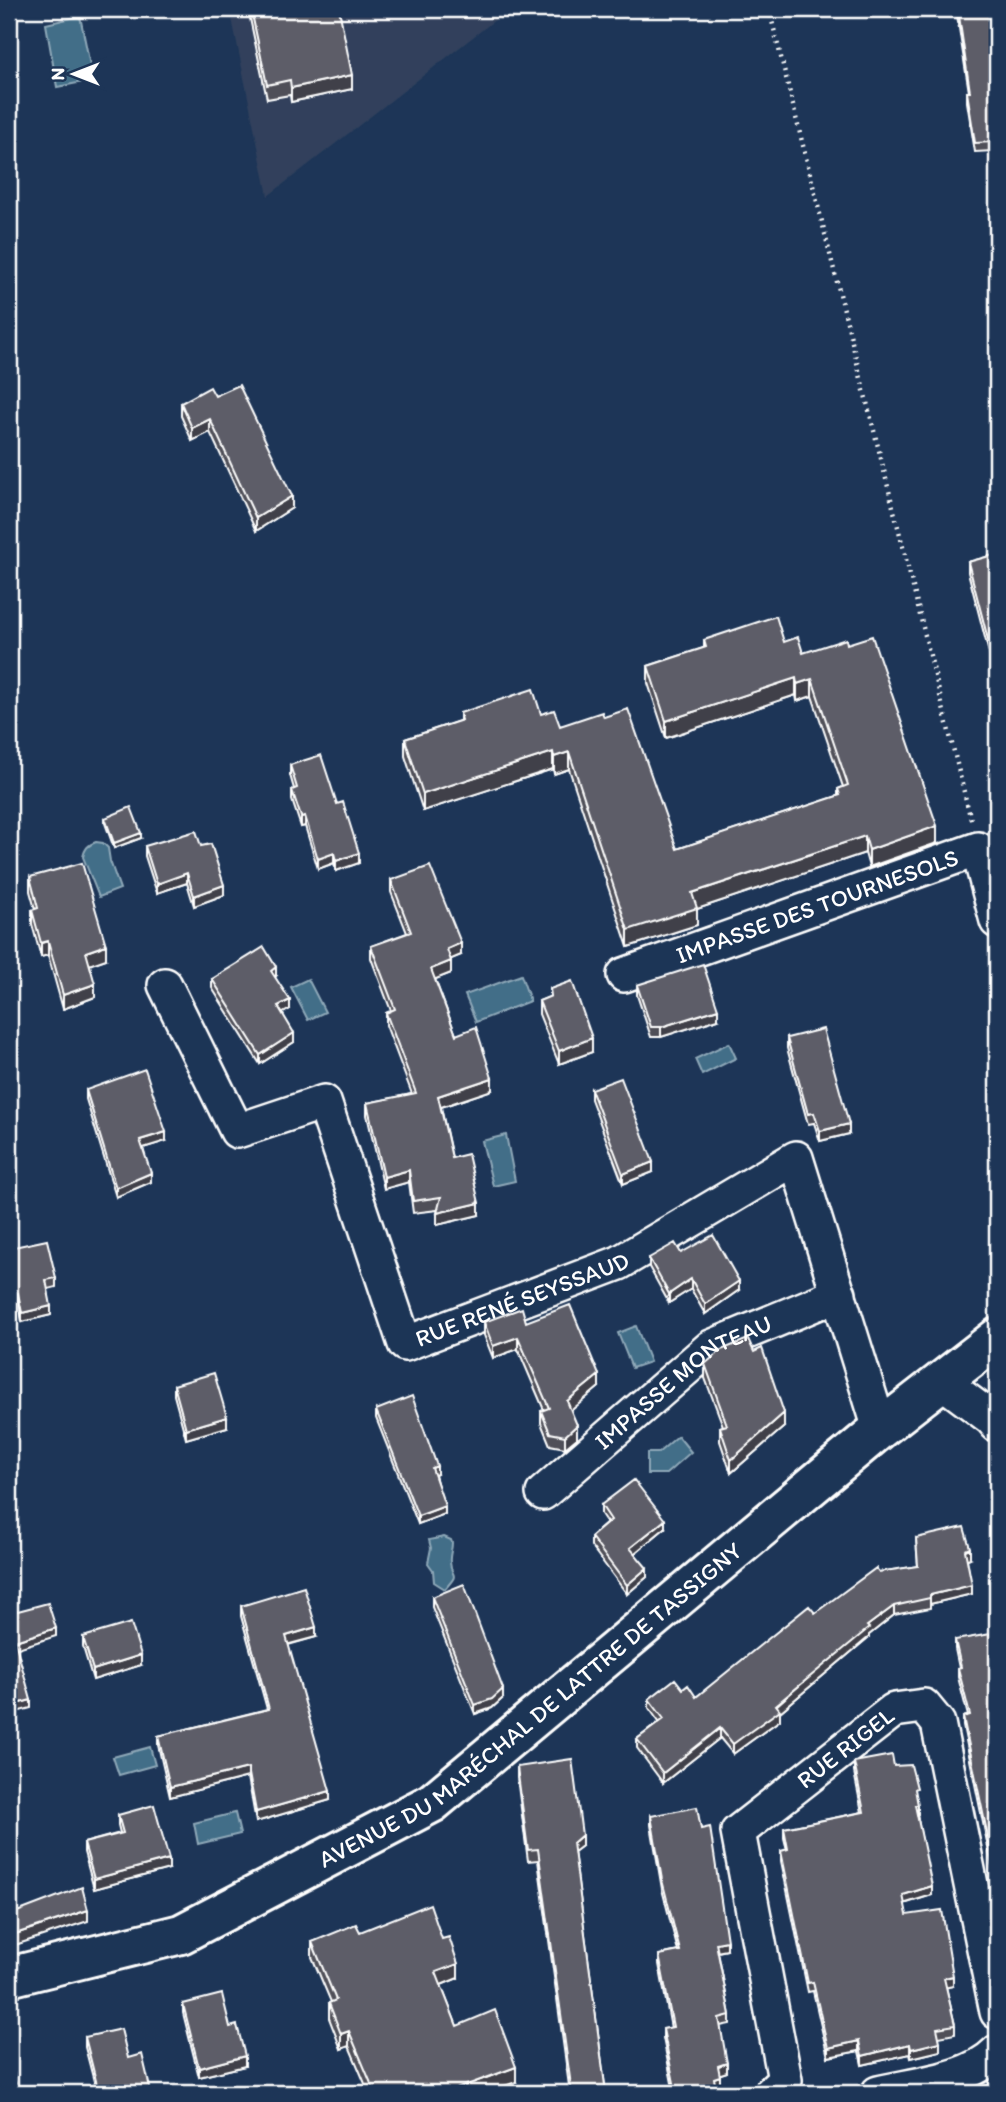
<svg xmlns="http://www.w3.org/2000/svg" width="1006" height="2102" viewBox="0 0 1006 2102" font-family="Itim,sans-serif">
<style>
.built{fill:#30415c}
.water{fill:#436e88;stroke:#8ea8b8;stroke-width:2}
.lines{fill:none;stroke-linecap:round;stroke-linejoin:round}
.minor-casing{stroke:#fff;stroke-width:38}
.major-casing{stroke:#fff;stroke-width:44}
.path{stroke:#fff;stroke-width:4.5;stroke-dasharray:2 5;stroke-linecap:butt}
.minor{stroke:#1d3557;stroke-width:33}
.major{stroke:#1d3557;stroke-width:38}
.wall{fill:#505059;stroke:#fff;stroke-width:2}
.shaded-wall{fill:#414148;stroke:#fff;stroke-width:2}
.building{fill:#5d5d67;stroke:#fff;stroke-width:2}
.labels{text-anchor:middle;stroke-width:5;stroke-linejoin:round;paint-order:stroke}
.street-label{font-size:24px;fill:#fff;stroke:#1d3557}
</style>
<rect width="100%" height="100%" fill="#1d3557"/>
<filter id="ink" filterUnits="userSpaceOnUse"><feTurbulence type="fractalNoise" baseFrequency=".0143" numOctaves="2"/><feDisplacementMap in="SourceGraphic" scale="14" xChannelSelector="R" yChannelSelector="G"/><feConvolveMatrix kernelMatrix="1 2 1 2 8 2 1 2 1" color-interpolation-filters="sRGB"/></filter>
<g filter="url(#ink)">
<path class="built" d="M 230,9 L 494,9 L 495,20 L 268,196 Z"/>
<path class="water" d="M 80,16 L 93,80 L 57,87 L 46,24 Z
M 96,842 L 103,843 L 108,848 L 110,861 L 120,889 L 99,897 L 83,857 C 85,848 88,845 96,842 Z
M 521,975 L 530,1001 L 476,1022 L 465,995 Z
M 308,979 L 325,1012 L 308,1020 L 291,987 Z
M 729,1043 L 736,1058 L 702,1075 L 695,1059 Z
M 506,1135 L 515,1181 L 493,1186 L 482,1141 Z
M 636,1326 L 650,1362 L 632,1368 L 618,1333 Z
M 678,1436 L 691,1452 L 666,1474 L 647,1474 L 647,1453 L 658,1453 Z
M 444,1537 L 451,1540 L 452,1543 C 452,1550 449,1556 450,1562 C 451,1579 461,1571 445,1589 L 434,1582 L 433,1570 L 428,1563 L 431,1548 L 429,1540 Z
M 150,1747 L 155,1765 L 119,1775 L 113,1757 Z
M 235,1813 L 240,1834 L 198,1844 L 194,1823 Z"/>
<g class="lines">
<g class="minor-casing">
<g id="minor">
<path id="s1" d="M 624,975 L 978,849 L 997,921"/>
<path id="s2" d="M 165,985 L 237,1131 L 324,1102 L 405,1344 L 619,1263 L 796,1158 L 880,1429"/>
<path d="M 940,1380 L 991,1418 L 997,1425"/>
<path id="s3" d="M 543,1493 L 711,1347 L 839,1294"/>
<path id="s4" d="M 771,2093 L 785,2080 L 738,1832 L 894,1710 L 924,1706 L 938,1723 L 997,2012"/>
<path d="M 878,2093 C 916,2084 970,2080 997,2052"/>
</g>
</g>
<g class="major-casing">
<g id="major">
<path id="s5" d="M 9,1977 L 181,1934 L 432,1803 L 880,1429 L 997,1338"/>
</g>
</g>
<path class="path" d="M 769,9 L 971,820"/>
<use href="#minor" class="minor"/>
<use href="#major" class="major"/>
</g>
<path class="wall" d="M 248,9 L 339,9 L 352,89 L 291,102 L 290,95 L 267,99 Z
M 956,9 L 997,9 L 997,166 L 995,166 L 993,151 L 975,152 L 967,102 L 967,92 L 969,92 Z
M 215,396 L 292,508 L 256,531 L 210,432 L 192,441 L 181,416 L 181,403 Z
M 997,554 L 997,684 L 968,572 L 968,562 Z
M 704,640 L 784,642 L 803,653 L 847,644 L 937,843 L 869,867 L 865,853 L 697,909 L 697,925 L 628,947 L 569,769 L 554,774 L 553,769 L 423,811 L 405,756 L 405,739 L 460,721 L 460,713 L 541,714 L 560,726 L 604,717 L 677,849 L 838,796 L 838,789 L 843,787 L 812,696 L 797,701 L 796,695 L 666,738 L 648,683 L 648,666 L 704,648 Z
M 290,765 L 337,804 L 359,863 L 336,871 L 334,863 L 318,869 L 305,826 L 301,827 L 292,800 L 292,790 L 294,789 L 290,775 Z
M 105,818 L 141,838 L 114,848 L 105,823 Z
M 145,846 L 201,846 L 224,895 L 194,906 L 187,883 L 157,893 L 145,856 Z
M 30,877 L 106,959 L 90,964 L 95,997 L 63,1009 L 48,955 L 41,957 L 32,924 L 32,910 L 35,909 L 30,891 Z
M 391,880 L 461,955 L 450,959 L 451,973 L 435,979 L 456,1035 L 492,1090 L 441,1107 L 452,1158 L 479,1215 L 437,1225 L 438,1210 L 413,1213 L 409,1182 L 384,1189 L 367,1115 L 367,1103 L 412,1094 L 386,1025 L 386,1013 L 391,1011 L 371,958 L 371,946 L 407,933 L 391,892 Z
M 276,976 L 275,977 L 290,1009 L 282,1013 L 294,1042 L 260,1064 L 212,988 L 212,979 Z
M 637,985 L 718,1019 L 661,1037 L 651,1037 L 637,995 Z
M 550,989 L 592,1052 L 559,1064 L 539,1014 L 539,1001 L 550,997 Z
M 787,1038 L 849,1134 L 820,1141 L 814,1123 L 808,1124 L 787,1048 Z
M 591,1089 L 653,1172 L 623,1184 L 591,1099 Z
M 86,1090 L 166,1141 L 143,1148 L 151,1182 L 116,1197 L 86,1099 Z
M 9,1248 L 56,1278 L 56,1287 L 48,1289 L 51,1315 L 22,1322 Z
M 681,1253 L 739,1290 L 705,1314 L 691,1289 L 669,1303 L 649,1267 L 649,1258 Z
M 484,1322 L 526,1322 L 599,1387 L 571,1410 L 577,1438 L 565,1448 L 550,1445 L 541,1423 L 541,1411 L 544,1410 L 518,1349 L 493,1358 L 484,1335 Z
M 705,1364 L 784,1427 L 731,1473 L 720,1441 L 720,1427 L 723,1426 L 705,1378 Z
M 174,1385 L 227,1427 L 186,1439 L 174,1395 Z
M 376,1410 L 437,1474 L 435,1475 L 445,1514 L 418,1524 L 376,1418 Z
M 601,1505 L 665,1528 L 635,1553 L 647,1577 L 627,1594 L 591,1546 L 591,1537 L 607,1523 L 601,1514 Z
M 916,1538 L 970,1558 L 967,1559 L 972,1594 L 930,1604 L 930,1608 L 894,1615 L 869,1635 L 869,1637 L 780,1712 L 780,1720 L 733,1754 L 720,1738 L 663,1783 L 637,1748 L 637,1739 L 659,1722 L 649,1708 L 649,1699 L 683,1689 L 696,1697 L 815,1613 L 879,1572 L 918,1566 Z
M 432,1597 L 503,1698 L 492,1708 L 475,1714 L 432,1607 Z
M 241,1606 L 316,1637 L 288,1645 L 330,1800 L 256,1822 L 248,1777 L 170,1797 L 158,1745 L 158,1736 L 267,1709 L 241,1616 Z
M 83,1637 L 141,1665 L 93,1680 L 83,1647 Z
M 955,1640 L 997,1668 L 994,1876 L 963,1726 L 963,1717 L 968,1716 L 958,1677 L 958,1668 L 959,1668 L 955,1649 Z
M 854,1762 L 894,1766 L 917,1798 L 918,1814 L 917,1814 L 932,1895 L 904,1904 L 907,1915 L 953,1986 L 946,1987 L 955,2025 L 955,2034 L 939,2037 L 940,2051 L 911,2058 L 910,2054 L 862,2065 L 859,2051 L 828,2057 L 813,1991 L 808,1992 L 781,1861 L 781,1851 L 787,1850 L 784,1838 L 784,1828 L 862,1812 L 854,1772 Z
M 517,1767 L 582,1846 L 574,1852 L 606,2093 L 570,2093 L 538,1860 L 528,1861 L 517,1778 Z
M 118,1815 L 169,1869 L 94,1889 L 84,1852 L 84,1843 L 120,1833 L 118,1825 Z
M 651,1816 L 727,1950 L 718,1952 L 730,2015 L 730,2024 L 720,2026 L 727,2072 L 720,2074 L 720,2085 L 716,2087 L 716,2093 L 674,2093 L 663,2038 L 663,2029 L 671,2028 L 659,1964 L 659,1955 L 678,1951 L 662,1889 L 651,1825 Z
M 360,1932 L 442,1939 L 458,1978 L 441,1985 L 457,2026 L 516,2082 L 485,2093 L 369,2093 L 349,2046 L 341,2049 L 329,2018 L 329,2003 L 331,2002 L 312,1957 L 312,1942 Z
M 183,2004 L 230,2027 L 245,2066 L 199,2077 L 183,2013 Z
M 85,2037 L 128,2058 L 151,2093 L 97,2093 L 85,2047 Z"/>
<path class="shaded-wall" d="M 352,75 L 352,89 L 291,102 L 291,88 Z
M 210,419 L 210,432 L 192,441 L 192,428 Z
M 292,496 L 292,508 L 256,531 L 256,518 Z
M 796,678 L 796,695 L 666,738 L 666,721 Z
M 812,679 L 812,696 L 797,701 L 797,684 Z
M 553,752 L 553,769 L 423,811 L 423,794 Z
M 569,752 L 569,769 L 554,774 L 554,757 Z
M 305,816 L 305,826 L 301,827 L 301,817 Z
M 937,826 L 937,843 L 869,867 L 869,850 Z
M 141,833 L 141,838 L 114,848 L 114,843 Z
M 865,836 L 865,853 L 697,909 L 697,925 L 628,947 L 628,930 L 692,893 Z
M 334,853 L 334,863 L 318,869 L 318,859 Z
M 359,853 L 359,863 L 336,871 L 336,861 Z
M 187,873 L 187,883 L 157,893 L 157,884 Z
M 224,885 L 224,895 L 194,906 L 194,896 Z
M 48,941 L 48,955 L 41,957 L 41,943 Z
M 461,943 L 461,955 L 447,961 L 447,949 Z
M 106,945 L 106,959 L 86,966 L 86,952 Z
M 451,961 L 451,973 L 431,981 L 431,969 Z
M 276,967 L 276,976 L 271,980 L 271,971 Z
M 95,984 L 95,997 L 63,1009 L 63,995 Z
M 290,1000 L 290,1009 L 278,1016 L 278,1006 Z
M 718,1009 L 718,1019 L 661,1037 L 661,1027 Z
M 294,1033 L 294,1042 L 260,1064 L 260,1055 Z
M 592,1038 L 592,1052 L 559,1064 L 559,1051 Z
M 492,1078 L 492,1090 L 438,1108 L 438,1096 Z
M 849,1124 L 849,1134 L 820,1141 L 820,1131 Z
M 166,1132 L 166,1141 L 140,1149 L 140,1140 Z
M 653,1162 L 653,1172 L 623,1184 L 623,1174 Z
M 409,1170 L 409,1182 L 384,1189 L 384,1177 Z
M 151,1173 L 151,1182 L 116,1197 L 116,1188 Z
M 479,1203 L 479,1215 L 437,1225 L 437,1213 Z
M 691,1279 L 691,1289 L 669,1303 L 669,1294 Z
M 739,1281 L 739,1290 L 705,1314 L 705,1304 Z
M 18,1293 L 18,1302 L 9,1304 L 9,1294 Z
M 51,1306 L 51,1315 L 22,1322 L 22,1313 Z
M 518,1337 L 518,1349 L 493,1358 L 493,1346 Z
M 599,1375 L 599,1387 L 567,1414 L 567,1401 Z
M 784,1413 L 784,1427 L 731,1473 L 731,1460 Z
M 227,1417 L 227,1427 L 186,1439 L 186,1429 Z
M 577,1425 L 577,1438 L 565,1448 L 565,1436 Z
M 437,1466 L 437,1474 L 432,1476 L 432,1468 Z
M 445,1506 L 445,1514 L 418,1524 L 418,1516 Z
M 665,1520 L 665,1528 L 630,1557 L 630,1548 Z
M 970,1548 L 970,1558 L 965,1560 L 965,1550 Z
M 647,1568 L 647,1577 L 627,1594 L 627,1585 Z
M 972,1585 L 972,1594 L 930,1604 L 930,1595 Z
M 894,1606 L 894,1615 L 869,1635 L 869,1637 L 780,1712 L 780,1720 L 733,1754 L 733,1744 L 867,1626 Z
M 316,1627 L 316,1637 L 286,1645 L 286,1636 Z
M 56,1628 L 56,1636 L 15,1649 L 15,1641 Z
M 141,1655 L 141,1665 L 93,1680 L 93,1670 Z
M 503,1689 L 503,1698 L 492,1708 L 475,1714 L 475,1705 Z
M 31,1700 L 31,1708 L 9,1714 L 9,1706 Z
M 720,1728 L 720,1738 L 663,1783 L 663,1773 Z
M 248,1768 L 248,1777 L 170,1797 L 170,1787 Z
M 330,1791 L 330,1800 L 256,1822 L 256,1812 Z
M 915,1805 L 918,1805 L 918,1814 L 915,1815 Z
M 582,1835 L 582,1846 L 573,1853 L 573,1843 Z
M 169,1859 L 169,1869 L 94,1889 L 94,1879 Z
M 994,1866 L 997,1866 L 997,1875 L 994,1876 Z
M 932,1886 L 932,1895 L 903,1904 L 903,1895 Z
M 88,1910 L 88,1921 L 9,1947 L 9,1936 Z
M 727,1941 L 727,1950 L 716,1952 L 716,1943 Z
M 458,1964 L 458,1978 L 436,1987 L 436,1972 Z
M 953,1976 L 953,1986 L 944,1988 L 944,1978 Z
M 349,2031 L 349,2046 L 341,2049 L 341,2034 Z
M 859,2041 L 859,2051 L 828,2057 L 828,2048 Z
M 940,2042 L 940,2051 L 911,2058 L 911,2049 Z
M 910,2044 L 910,2054 L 862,2065 L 862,2056 Z
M 245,2056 L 245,2066 L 199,2077 L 199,2068 Z
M 727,2063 L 727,2072 L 718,2075 L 718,2066 Z
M 516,2067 L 516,2082 L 485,2093 L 445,2093 Z
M 720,2076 L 720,2085 L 714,2087 L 714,2078 Z"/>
<path class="building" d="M 251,9 L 339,9 L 352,75 L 291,88 L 290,80 L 267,85 Z
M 958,9 L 997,9 L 997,157 L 995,157 L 993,142 L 975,143 L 967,92 L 970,92 Z
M 239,385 L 292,496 L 256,518 L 210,419 L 192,428 L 181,403 L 210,387 L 215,396 Z
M 997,554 L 997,674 L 968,562 Z
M 776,616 L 784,642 L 798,637 L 803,653 L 846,639 L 847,644 L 872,636 L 937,826 L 869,850 L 865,836 L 692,893 L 697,908 L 628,930 L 569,752 L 554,757 L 553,752 L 423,794 L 405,739 L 462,720 L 460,713 L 533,689 L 541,714 L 554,710 L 560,726 L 602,712 L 604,717 L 628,709 L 677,849 L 840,795 L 838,789 L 848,785 L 812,679 L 797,684 L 796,678 L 666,721 L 648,666 L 706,647 L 704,640 Z
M 321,755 L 337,804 L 343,802 L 359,853 L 336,861 L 334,853 L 318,859 L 305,816 L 301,817 L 292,790 L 297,788 L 290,765 Z
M 131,807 L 141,833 L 114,843 L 105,818 Z
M 196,831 L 201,846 L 211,844 L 224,885 L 194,896 L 187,873 L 157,884 L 145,846 Z
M 82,863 L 106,945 L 86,952 L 95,984 L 63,995 L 48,941 L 41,943 L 32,910 L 38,908 L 30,877 Z
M 430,866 L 461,943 L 447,949 L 451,961 L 431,969 L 456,1035 L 476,1027 L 492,1078 L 438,1096 L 452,1158 L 468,1154 L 479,1203 L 437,1213 L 441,1197 L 413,1201 L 409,1170 L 384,1177 L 367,1103 L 416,1093 L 386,1013 L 395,1009 L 371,946 L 411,932 L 391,880 Z
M 264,947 L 276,967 L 271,971 L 290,1000 L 278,1006 L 294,1033 L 260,1055 L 212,979 Z
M 703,964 L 718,1009 L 661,1027 L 651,1027 L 637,985 Z
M 572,981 L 592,1038 L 559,1051 L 539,1001 L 551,996 L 550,989 Z
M 823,1029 L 849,1124 L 820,1131 L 814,1113 L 808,1114 L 787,1038 Z
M 145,1069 L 166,1132 L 140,1140 L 151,1173 L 116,1188 L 86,1090 Z
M 621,1078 L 653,1162 L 623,1174 L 591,1089 Z
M 713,1235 L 739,1281 L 705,1304 L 691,1279 L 669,1294 L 649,1258 L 675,1243 L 681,1253 Z
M 47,1240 L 56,1278 L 46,1280 L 51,1306 L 22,1313 L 18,1293 L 9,1294 L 9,1248 Z
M 570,1305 L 599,1375 L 567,1401 L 577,1425 L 565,1436 L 550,1433 L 541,1411 L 549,1408 L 518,1337 L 493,1346 L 484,1322 L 522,1308 L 526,1322 Z
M 748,1339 L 754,1352 L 762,1348 L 784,1413 L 731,1460 L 720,1427 L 727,1425 L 705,1364 L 721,1350 Z
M 214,1373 L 227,1417 L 186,1429 L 174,1385 Z
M 412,1396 L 437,1466 L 432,1468 L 445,1506 L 418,1516 L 376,1410 Z
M 634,1480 L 665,1520 L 630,1548 L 647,1568 L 627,1585 L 591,1537 L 611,1520 L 601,1505 Z
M 964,1527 L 970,1548 L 965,1550 L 972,1585 L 930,1595 L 930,1598 L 894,1606 L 867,1626 L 869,1628 L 776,1705 L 780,1710 L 733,1744 L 720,1728 L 663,1773 L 637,1739 L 664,1719 L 649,1699 L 675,1679 L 683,1689 L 688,1685 L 696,1697 L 809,1606 L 815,1613 L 876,1568 L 879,1572 L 918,1566 L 916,1538 Z
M 464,1584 L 503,1689 L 492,1699 L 475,1705 L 432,1597 Z
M 304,1587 L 316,1627 L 286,1636 L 330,1791 L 256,1812 L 248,1768 L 170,1787 L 158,1736 L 269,1709 L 241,1606 Z
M 48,1603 L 56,1628 L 15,1641 L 31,1700 L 9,1706 L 9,1607 L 12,1605 L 14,1612 Z
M 131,1623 L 141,1655 L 93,1670 L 83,1637 Z
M 997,1633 L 997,1658 L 995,1659 L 997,1671 L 997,1866 L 994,1866 L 963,1717 L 970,1715 L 958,1668 L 961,1667 L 955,1640 Z
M 892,1755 L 894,1766 L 911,1765 L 917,1788 L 915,1789 L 918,1805 L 915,1805 L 932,1886 L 903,1895 L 907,1915 L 942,1910 L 953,1976 L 944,1978 L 955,2025 L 937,2028 L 940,2042 L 911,2049 L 910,2044 L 862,2056 L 859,2041 L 828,2048 L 813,1982 L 808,1983 L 781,1851 L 788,1849 L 784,1828 L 864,1812 L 854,1762 Z
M 572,1759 L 582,1835 L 573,1843 L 606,2093 L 572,2093 L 538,1849 L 528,1850 L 517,1767 Z
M 154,1805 L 169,1859 L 94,1879 L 84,1843 L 123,1833 L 118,1815 Z
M 697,1807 L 701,1829 L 710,1827 L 727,1941 L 716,1943 L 730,2015 L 719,2018 L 727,2063 L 718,2066 L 720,2076 L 714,2078 L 716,2090 L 703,2093 L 676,2093 L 663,2029 L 673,2027 L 659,1955 L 680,1951 L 662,1880 L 651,1816 Z
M 82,1887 L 88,1910 L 9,1936 L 9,1915 Z
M 430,1904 L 442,1939 L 449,1937 L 458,1964 L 436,1972 L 457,2026 L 495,2010 L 516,2067 L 445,2093 L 375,2093 L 349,2031 L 341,2034 L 329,2003 L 336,2000 L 312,1942 L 356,1924 L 360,1932 Z
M 222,1994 L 230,2027 L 237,2025 L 245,2056 L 199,2068 L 183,2004 Z
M 121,2029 L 128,2058 L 142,2054 L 151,2092 L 145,2093 L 99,2093 L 85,2037 Z
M 9,2054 L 18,2093 L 9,2093 Z"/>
</g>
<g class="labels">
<g class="street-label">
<text dy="8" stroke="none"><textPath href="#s1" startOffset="205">IMPASSE DES TOURNESOLS</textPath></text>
<text dy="8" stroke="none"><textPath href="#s2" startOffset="635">RUE RENÉ SEYSSAUD</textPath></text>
<text dy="8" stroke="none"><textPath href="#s3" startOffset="180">IMPASSE MONTEAU</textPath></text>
<text dy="8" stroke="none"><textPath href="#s5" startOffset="597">AVENUE DU MARÉCHAL DE LATTRE DE TASSIGNY</textPath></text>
<text dy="8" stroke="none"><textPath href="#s4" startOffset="408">RUE RIGEL</textPath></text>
</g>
</g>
<rect width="1006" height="2102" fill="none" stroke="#1d3557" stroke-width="35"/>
<rect x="18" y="18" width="971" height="2067" fill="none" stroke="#fff" stroke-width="2.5" filter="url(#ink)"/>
<g transform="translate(74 74) rotate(270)" stroke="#1d3557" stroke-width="5" paint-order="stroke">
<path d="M0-5L12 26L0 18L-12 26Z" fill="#ffffff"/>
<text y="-10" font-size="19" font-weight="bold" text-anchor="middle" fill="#ffffff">N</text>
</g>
</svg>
